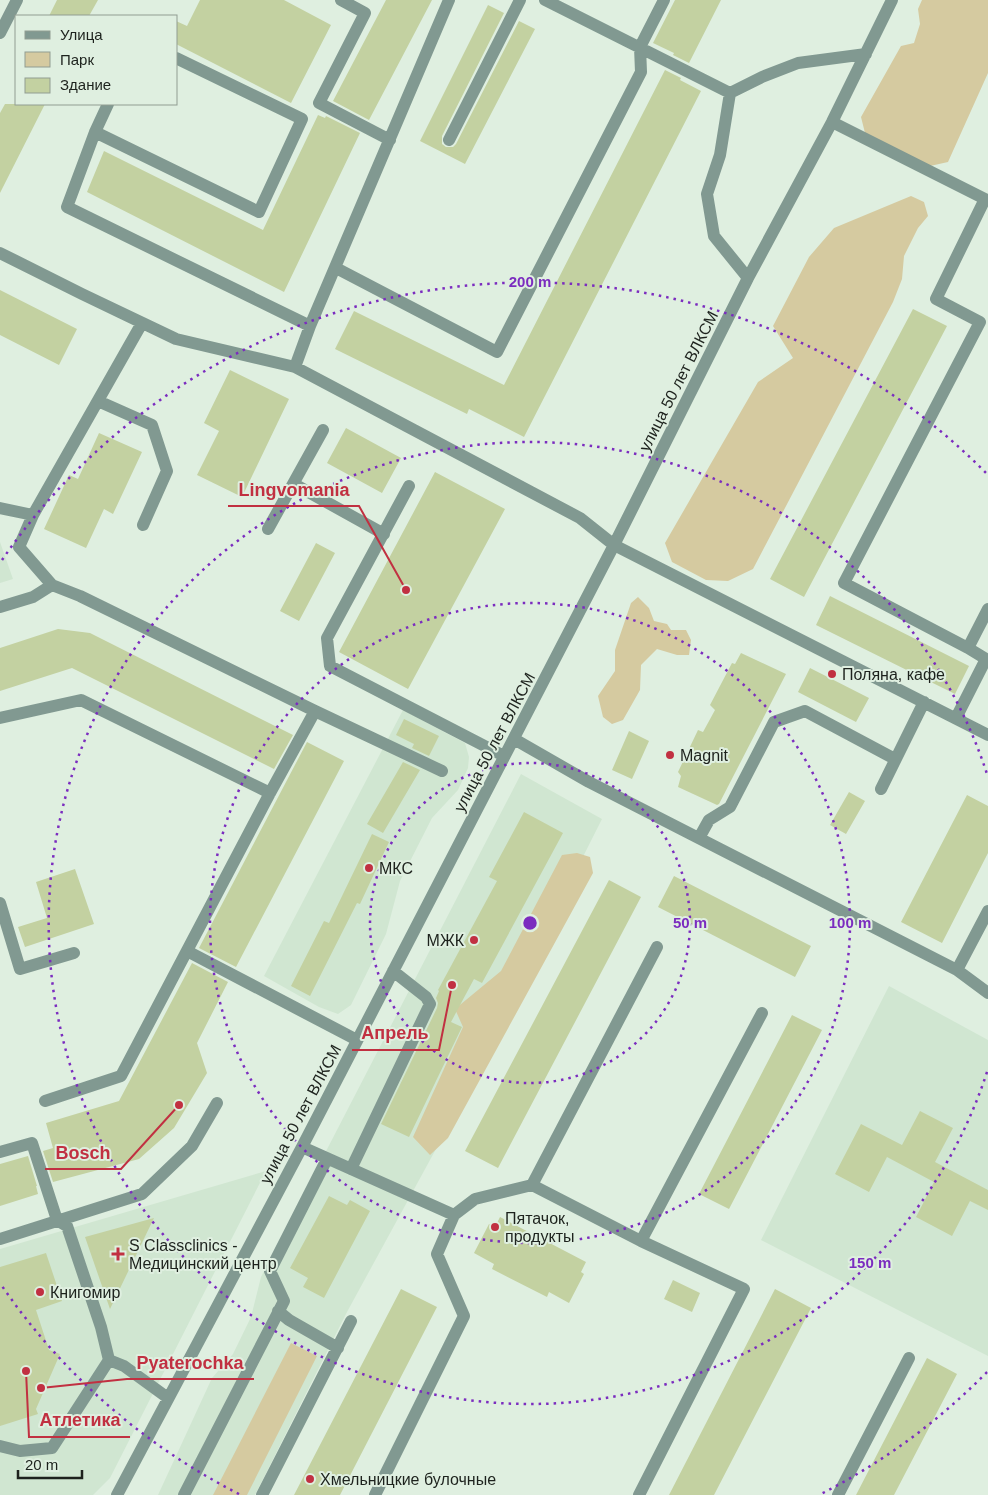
<svg xmlns="http://www.w3.org/2000/svg" width="988" height="1495" viewBox="0 0 988 1495" font-family="Helvetica,sans-serif">
<style>
.built{fill:#d0e6d1}
.green{fill:#d5caa0}
.building{fill:#c3d1a1}
.lines{fill:none;stroke-linecap:round;stroke-linejoin:round}
.minor{stroke:#819991;stroke-width:12}
.ring{fill:none;stroke:#7b2cbf;stroke-width:2.5;stroke-dasharray:2.5 5}
.poi-dot{fill:#c13041;stroke:#dfefe0;stroke-width:2}
.labels{text-anchor:middle;stroke-width:4;stroke-linejoin:round;paint-order:stroke}
.street-label{font-size:16px;fill:#1d221d;stroke:#dfefe0}
.poi-label{font-size:16px;fill:#1d221d;stroke:#dfefe0;text-anchor:start}
.centre{fill:#7b2cbf;stroke:#dfefe0;stroke-width:2.5}
.ring-label{font-size:15px;text-anchor:middle;font-weight:bold;fill:#7b2cbf;stroke:#dfefe0;stroke-width:4;stroke-linejoin:round;paint-order:stroke}
.leader{fill:none;stroke:#c13041;stroke-width:2}
.callout-dot{fill:#c13041;stroke:#dfefe0;stroke-width:2}
.callout-label{font-size:18px;text-anchor:middle;font-weight:bold;fill:#c13041;stroke:#dfefe0;stroke-width:4;stroke-linejoin:round;paint-order:stroke}
</style>
<rect width="100%" height="100%" fill="#dfefe0"/>
<path class="built" d="M 0,542 L 13,579 L 0,583 Z
M 403,710 L 465,743 L 469,757 L 468,768 L 458,790 L 432,818 L 400,881 L 386,934 L 351,1005 L 338,1014 L 319,1007 L 264,976 Z
M 521,774 L 602,819 L 436,1149 L 347,1312 L 255,1495 L 158,1495 L 212,1378 L 233,1354 L 251,1317 L 261,1277 Z
M 889,986 L 988,1040 L 988,1356 L 761,1240 Z
M 266,1171 L 110,1478 L 93,1495 L 0,1495 L 0,1249 Z"/>
<path class="green" d="M 922,0 L 988,0 L 988,73 L 948,162 L 930,166 L 865,133 L 861,117 L 901,46 L 914,43 L 920,24 L 918,9 Z
M 911,196 L 924,202 L 928,216 L 918,228 L 904,256 L 902,279 L 893,302 L 753,569 L 728,581 L 706,580 L 672,562 L 665,543 L 758,382 L 793,358 L 773,326 L 809,257 L 834,228 Z
M 638,597 L 649,608 L 654,621 L 667,624 L 671,630 L 686,630 L 691,640 L 689,655 L 677,655 L 657,649 L 641,665 L 640,690 L 623,720 L 612,724 L 603,717 L 598,696 L 615,671 L 615,650 L 631,603 Z
M 577,853 L 590,857 L 593,873 L 448,1138 L 430,1155 L 413,1137 L 463,1027 L 455,1009 L 501,971 L 562,855 Z
M 291,1343 L 317,1356 L 247,1495 L 213,1495 Z"/>
<path class="building" d="M 57,0 L 98,0 L 89,16 L 49,16 Z
M 200,0 L 284,0 L 331,25 L 291,103 L 176,44 L 176,21 L 187,26 Z
M 386,0 L 432,0 L 369,120 L 333,101 Z
M 675,0 L 721,0 L 689,63 L 673,55 L 674,53 L 653,43 Z
M 488,5 L 504,13 L 442,136 L 442,144 L 446,147 L 453,147 L 456,144 L 519,21 L 535,29 L 465,164 L 420,141 Z
M 665,70 L 681,78 L 680,80 L 701,91 L 524,437 L 469,409 L 467,414 L 335,349 L 354,311 L 504,385 Z
M 5,104 L 45,104 L 0,193 L 0,113 Z
M 318,115 L 325,118 L 326,116 L 360,133 L 284,292 L 87,192 L 104,151 L 263,230 Z
M 0,290 L 77,329 L 59,365 L 0,335 Z
M 913,309 L 947,326 L 804,597 L 770,579 Z
M 230,370 L 289,399 L 242,497 L 197,475 L 219,431 L 204,423 Z
M 346,428 L 401,458 L 382,493 L 327,463 Z
M 99,433 L 142,452 L 113,514 L 104,509 L 86,548 L 44,529 L 69,475 L 78,479 Z
M 435,472 L 505,509 L 408,689 L 339,652 Z
M 316,543 L 335,553 L 299,621 L 280,611 Z
M 830,596 L 969,666 L 955,694 L 816,625 Z
M 58,629 L 90,633 L 293,735 L 274,769 L 72,668 L 0,691 L 0,648 Z
M 741,653 L 786,674 L 719,804 L 717,805 L 678,787 L 681,776 L 678,772 L 698,730 L 703,732 L 715,710 L 710,705 L 732,663 L 735,664 Z
M 810,668 L 869,698 L 856,722 L 798,692 Z
M 404,719 L 439,736 L 429,756 L 412,748 L 414,744 L 396,735 Z
M 629,731 L 649,741 L 632,779 L 612,770 Z
M 307,742 L 344,761 L 236,967 L 199,948 Z
M 403,762 L 420,770 L 383,833 L 367,824 Z
M 849,792 L 865,801 L 846,834 L 830,825 Z
M 967,795 L 988,806 L 988,853 L 942,943 L 901,922 Z
M 524,812 L 563,833 L 482,983 L 474,979 L 451,1022 L 462,1027 L 409,1137 L 381,1124 L 437,1008 L 438,1003 L 436,998 L 439,991 L 438,990 L 497,881 L 489,877 Z
M 372,834 L 389,842 L 360,904 L 357,903 L 310,996 L 291,986 L 324,921 L 329,923 Z
M 75,869 L 94,924 L 25,947 L 18,927 L 47,918 L 36,882 Z
M 674,876 L 811,946 L 795,977 L 658,907 Z
M 609,880 L 641,897 L 498,1168 L 465,1151 Z
M 192,963 L 228,982 L 197,1043 L 207,1073 L 174,1128 L 139,1159 L 53,1182 L 43,1151 L 53,1148 L 46,1123 L 119,1101 Z
M 792,1015 L 822,1030 L 729,1209 L 699,1194 Z
M 920,1111 L 953,1128 L 935,1162 L 988,1190 L 988,1210 L 970,1201 L 952,1236 L 916,1217 L 934,1182 L 887,1157 L 869,1192 L 835,1174 L 861,1124 L 902,1145 Z
M 28,1156 L 37,1186 L 36,1186 L 38,1194 L 0,1206 L 0,1164 Z
M 329,1196 L 347,1205 L 350,1200 L 370,1211 L 324,1298 L 303,1287 L 308,1278 L 290,1268 Z
M 500,1217 L 586,1262 L 581,1272 L 584,1274 L 569,1303 L 549,1292 L 547,1297 L 492,1269 L 494,1264 L 474,1253 L 489,1224 L 495,1227 Z
M 154,1218 L 110,1309 L 85,1237 Z
M 46,1253 L 62,1301 L 36,1310 L 49,1350 L 60,1354 L 36,1409 L 38,1414 L 0,1426 L 0,1267 Z
M 673,1280 L 700,1293 L 692,1312 L 664,1299 Z
M 401,1289 L 437,1307 L 340,1495 L 294,1495 Z
M 775,1289 L 811,1308 L 714,1495 L 669,1495 Z
M 927,1358 L 957,1374 L 894,1495 L 856,1495 Z"/>
<g class="lines">
<path class="minor" d="M 341,0 L 365,13 L 319,103 L 390,140
M 545,0 L 730,93 L 720,155 L 707,194 L 714,236 L 748,278
M 0,33 L 17,0
M 730,93 L 762,77 L 798,63 L 866,54
M 108,104 L 95,132 L 67,207 L 310,326
M 832,122 L 985,199 L 936,299 L 980,322 L 844,583 L 968,648 L 986,659 L 956,718
M 95,132 L 259,212 L 302,119 L 176,58
M 449,140 L 520,0
M 0,253 L 82,294 L 176,339 L 295,367 L 580,518 L 614,545 L 988,735
M 336,268 L 497,352 L 641,72 L 640,47 L 664,0
M 295,367 L 310,326 L 449,0
M 98,401 L 152,425 L 167,471 L 143,525
M 294,484 L 384,534
M 409,486 L 327,638 L 330,666 L 504,756
M 0,508 L 33,515 L 19,547 L 52,585 L 80,596 L 315,711 L 442,771
M 33,515 L 142,323
M 268,529 L 323,430
M 0,607 L 33,597 L 52,585
M 968,648 L 988,609
M 0,718 L 81,700 L 270,793
M 514,739 L 589,782 L 957,970 L 988,993
M 881,789 L 924,702
M 699,838 L 709,820 L 730,807 L 774,722 L 805,711 L 895,759
M 0,903 L 20,969 L 74,953
M 187,951 L 357,1040
M 957,970 L 988,911
M 45,1101 L 121,1076 L 270,793 L 315,711
M 302,1147 L 454,1215
M 0,1152 L 32,1143 L 57,1220 L 67,1226 L 101,1327 L 109,1360 L 52,1448 L 20,1451 L 0,1446
M 351,1169 L 430,1004 L 426,997 L 393,971
M 532,1185 L 641,1241 L 762,1013
M 0,1239 L 142,1194 L 192,1146 L 217,1103
M 278,1311 L 289,1320 L 338,1348
M 109,1360 L 124,1366 L 168,1398
M 117,1495 L 302,1147 L 614,545 L 748,278 L 832,122 L 892,0
M 184,1495 L 284,1301 L 270,1271 L 327,1159
M 262,1495 L 351,1321
M 375,1495 L 464,1316 L 437,1254 L 454,1215 L 475,1199 L 532,1185 L 657,947
M 639,1495 L 744,1289 L 641,1241
M 838,1495 L 909,1358"/>
</g>
<g class="ring">
<circle cx="530" cy="923" r="160"/>
<circle cx="530" cy="923" r="320"/>
<path d="M987 1072A481 481 0 1 1 987 774"/>
<path d="M987 1372A641 641 0 0 1 821 1494M239 1494A641 641 0 0 1 2 1286M2 560A641 641 0 0 1 987 474"/>
</g>
<g class="poi-dot">
<circle cx="832" cy="674" r="5"/>
<circle cx="670" cy="755" r="5"/>
<circle cx="369" cy="868" r="5"/>
<circle cx="474" cy="940" r="5"/>
<circle cx="495" cy="1227" r="5"/>
<path d="M115.5 1246.5h5v5h5v5h-5v5h-5v-5h-5v-5h5z"/>
<circle cx="40" cy="1292" r="5"/>
<circle cx="310" cy="1479" r="5"/>
</g>
<g class="labels">
<g class="street-label">
<text transform="translate(678 381) rotate(-63)" y="6">улица 50 лет ВЛКСМ</text>
<text transform="translate(494 742) rotate(-62)" y="6">улица 50 лет ВЛКСМ</text>
<text transform="translate(300 1114) rotate(-62)" y="6">улица 50 лет ВЛКСМ</text>
</g>
<g class="poi-label">
<text x="842" y="680">Поляна, кафе</text>
<text x="680" y="761">Magnit</text>
<text x="379" y="874">МКС</text>
<text x="464" y="946" text-anchor="end">МЖК</text>
<text x="505" y="1224">Пятачок,<tspan x="505" dy="18">продукты</tspan></text>
<text x="129" y="1251">S Classclinics -<tspan x="129" dy="18">Медицинский центр</tspan></text>
<text x="50" y="1298">Книгомир</text>
<text x="320" y="1485">Хмельницкие булочные</text>
</g>
</g>
<circle cx="530" cy="923" r="8" class="centre"/>
<g class="ring-label">
<text x="530" y="287">200 m</text>
<text x="690" y="928">50 m</text>
<text x="850" y="928">100 m</text>
<text x="870" y="1268">150 m</text>
</g>
<path class="leader" d="M406 590L359 506H228M452 985L439 1050H352M179 1105L121 1169H45M41 1388L127 1379H254M26 1371L29 1437H130"/>
<g class="callout-dot">
<circle cx="406" cy="590" r="5"/>
<circle cx="452" cy="985" r="5"/>
<circle cx="179" cy="1105" r="5"/>
<circle cx="41" cy="1388" r="5"/>
<circle cx="26" cy="1371" r="5"/>
</g>
<g class="callout-label">
<text x="294" y="496">Lingvomania</text>
<text x="395" y="1039">Апрель</text>
<text x="83" y="1159">Bosch</text>
<text x="190" y="1369">Pyaterochka</text>
<text x="80" y="1426">Атлетика</text>
</g>
<rect x="15" y="15" width="162" height="90" fill="#dfefe0" stroke="#919d92"/>
<rect x="25" y="31" width="25" height="8" fill="#819991" stroke="#919d92"/>
<text x="60" y="40" font-size="15" fill="#1d221d">Улица</text>
<rect x="25" y="52" width="25" height="15" fill="#d5caa0" stroke="#919d92"/>
<text x="60" y="65" font-size="15" fill="#1d221d">Парк</text>
<rect x="25" y="78" width="25" height="15" fill="#c3d1a1" stroke="#919d92"/>
<text x="60" y="90" font-size="15" fill="#1d221d">Здание</text>
<path d="M18 1470v8h64v-8" fill="none" stroke="#1d221d" stroke-width="2.5"/>
<text x="25" y="1470" font-size="15" fill="#1d221d" stroke="#dfefe0" stroke-width="4" paint-order="stroke">20 m</text>
</svg>
